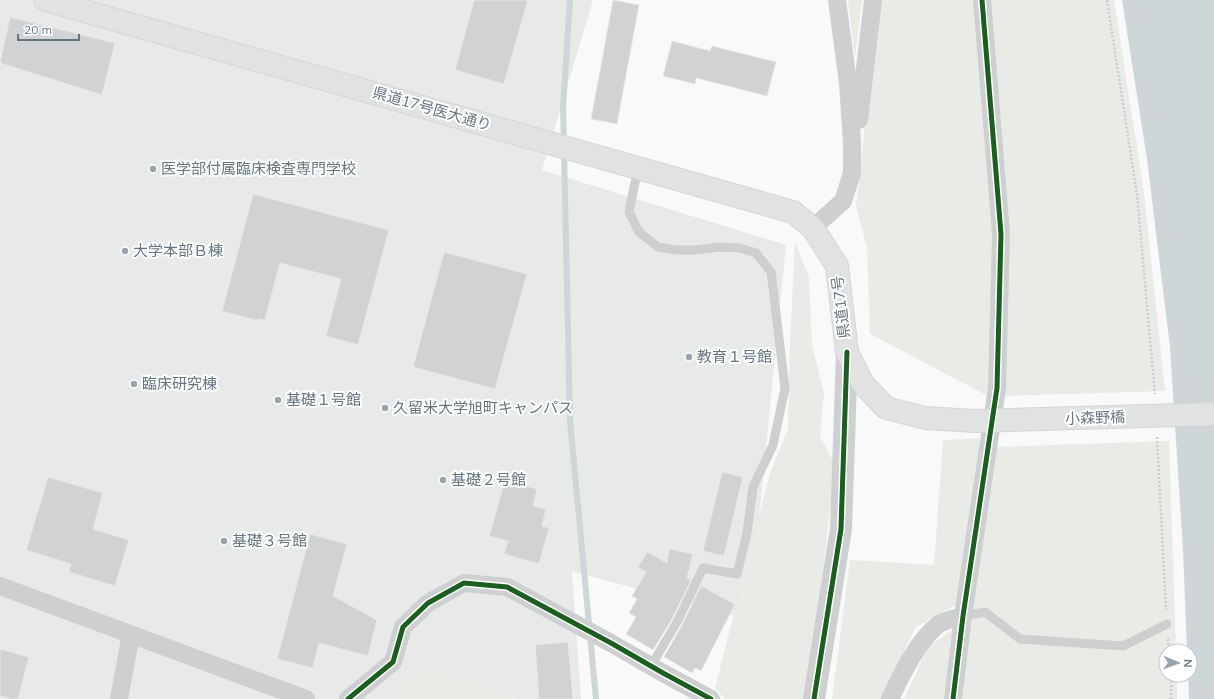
<svg xmlns="http://www.w3.org/2000/svg" width="1214" height="699" viewBox="0 0 1214 699" font-family="Mulish,'Noto Sans JP',sans-serif">
<style>
.built{fill:#e8e9e9}
.green{fill:#e8ebe6}
.water{fill:#ced6d9}
.lines{fill:none;stroke-linecap:round;stroke-linejoin:round}
.stream{stroke:#ced6d9;stroke-width:6}
.building{fill:#d0d2d3;stroke:#e8e8e8}
.primary-casing{stroke:#d5d6d7;stroke-width:24}
.path{stroke:#cbcccd;stroke-width:2.5;stroke-dasharray:2 2;stroke-linecap:butt}
.service{stroke:#cecfd0;stroke-width:9}
.minor{stroke:#cecfd0;stroke-width:18}
.tertiary{stroke:#cecfd0;stroke-width:22}
.primary{stroke:#e1e2e2;stroke-width:22}
.primary-bridge-casing{stroke:#d5d6d7;stroke-width:24;stroke-linecap:butt}
.primary-bridge{stroke:#e1e2e2;stroke-width:22}
.cycleway-casing{stroke:#fff;stroke-width:8}
.cycleway{stroke:#1b5e20;stroke-width:5}
.poi-dot{fill:#99a4ac;stroke:#fff;stroke-width:1.5}
.labels{text-anchor:middle;stroke-width:4;stroke-linejoin:round;paint-order:stroke}
.street-label{font-size:15px;fill:#657683;stroke:#fff}
.poi-label{font-size:15px;fill:#657683;stroke:#fff;text-anchor:start}
</style>
<rect width="100%" height="100%" fill="#f9f9f9"/>
<path class="built" d="M 0,0 L 593,0 L 542,170 L 786,245 L 749,620 L 572,571 L 581,699 L 0,699 Z"/>
<path class="green" d="M 848,0 L 862,0 L 855,59 Z
M 879,0 L 975,0 L 994,238 L 988,396 L 870,334 L 867,248 L 856,206 Z
M 989,0 L 1114,0 L 1144,193 L 1165,391 L 1002,396 Z
M 795,241 L 809,278 L 812,345 L 824,393 L 820,436 L 835,465 L 809,696 L 807,699 L 725,699 L 715,688 L 770,473 L 788,429 L 789,365 Z
M 980,438 L 978,463 L 959,603 L 916,627 L 881,699 L 832,699 L 850,560 L 934,565 L 943,440 Z
M 1169,441 L 1176,651 L 1166,651 L 1166,675 L 1177,675 L 1177,699 L 960,699 L 996,447 Z
M 954,629 L 945,699 L 904,699 L 928,647 Z
M 418,669 L 455,674 L 520,699 L 396,699 L 403,679 Z"/>
<path class="water" d="M 1122,0 L 1214,0 L 1214,699 L 1189,699 L 1188,675 L 1190,675 L 1190,651 L 1187,651 L 1183,550 L 1170,347 L 1147,159 Z"/>
<g class="lines">
<path class="stream" d="M 564,143 L 563,108 L 570,0
M 564,152 L 570,420 L 596,699"/>
</g>
<path class="building" d="M 474,0 L 528,0 L 504,84 L 455,70 Z
M 613,0 L 639,5 L 617,124 L 591,119 Z
M 10,17 L 115,43 L 102,95 L 0,63 Z
M 672,41 L 710,51 L 712,46 L 776,62 L 767,96 L 696,78 L 695,84 L 663,76 Z
M 253,194 L 389,230 L 358,345 L 326,336 L 341,279 L 280,263 L 265,320 L 258,319 L 258,321 L 222,311 Z
M 444,252 L 527,274 L 495,389 L 413,367 Z
M 722,472 L 743,477 L 724,556 L 703,551 Z
M 48,477 L 103,493 L 93,529 L 129,540 L 115,586 L 69,572 L 71,564 L 26,550 Z
M 505,480 L 537,489 L 533,506 L 546,509 L 542,526 L 549,528 L 539,564 L 504,554 L 508,541 L 489,536 Z
M 310,534 L 347,544 L 333,596 L 377,620 L 368,656 L 319,643 L 313,668 L 277,659 Z
M 669,549 L 693,554 L 687,578 L 691,580 L 672,619 L 653,650 L 626,634 L 636,617 L 629,613 L 637,599 L 632,596 L 646,572 L 638,567 L 647,552 L 667,563 Z
M 701,586 L 735,604 L 701,671 L 695,668 L 692,673 L 664,657 L 682,625 Z
M 568,642 L 573,699 L 539,699 L 535,645 Z
M 0,649 L 29,657 L 18,699 L 12,699 L 0,696 Z"/>
<g class="lines">
<g class="primary-casing">
<path id="primary" d="M 45,0 L 793,212 L 813,228 L 837,266 L 847,352 L 863,384 L 886,408 L 925,418 L 975,421"/>
</g>
<path class="path" d="M 1107,0 L 1137,195 L 1155,394
M 1157,437 L 1166,610
M 1168,639 L 1169,651
M 1171,699 L 1172,675"/>
<path class="service" d="M 638,168 L 629,212 L 639,232 L 658,247 L 676,250 L 695,250 L 720,247 L 740,248 L 756,253 L 771,272 L 785,388 L 773,445 L 753,487 L 747,533 L 737,574 L 703,568 L 677,622 L 651,666
M 963,616 L 985,612 L 1020,639 L 1123,646 L 1167,624"/>
<path class="minor" d="M 859,120 L 873,0
M 813,228 L 843,201 L 852,173 L 852,143 L 848,83 L 837,0
M 0,586 L 306,699
M 119,699 L 131,634
M 348,699 L 393,662 L 403,627 L 428,603 L 464,583 L 507,587 L 611,643 L 663,673 L 711,699
M 890,699 C 901,675 918,640 939,624 C 945,620 956,618 963,616
M 953,699 L 963,616 L 997,388 L 1001,234 L 982,0"/>
<path class="tertiary" d="M 814,699 L 841,529 L 847,352"/>
<use href="#primary" class="primary"/>
<g class="primary-bridge-casing">
<path id="primary-bridge" d="M 975,421 L 1214,414"/>
</g>
<use href="#primary-bridge" class="primary-bridge"/>
<g class="cycleway-casing">
<path id="cycleway" d="M 348,699 L 393,662 L 403,627 L 428,603 L 464,583 L 507,587 L 611,643 L 663,673 L 711,699
M 814,699 L 841,529 L 847,352
M 953,699 L 963,616 L 997,388 L 1001,234 L 982,0"/>
</g>
<use href="#cycleway" class="cycleway"/>
</g>
<g class="poi-dot">
<circle cx="153" cy="169" r="4"/>
<circle cx="125" cy="251" r="4"/>
<circle cx="689" cy="357" r="4"/>
<circle cx="134" cy="384" r="4"/>
<circle cx="278" cy="400" r="4"/>
<circle cx="385" cy="408" r="4"/>
<circle cx="443" cy="480" r="4"/>
<circle cx="224" cy="541" r="4"/>
</g>
<g class="labels">
<g class="street-label">
<text transform="translate(432 109) rotate(16)" y="5">県道17号医大通り</text>
<text transform="translate(841 307) rotate(-97)" y="5">県道17号</text>
<text transform="translate(1095 418) rotate(-2)" y="5">小森野橋</text>
</g>
<g class="poi-label">
<text x="161" y="174">医学部付属臨床検査専門学校</text>
<text x="133" y="256">大学本部Ｂ棟</text>
<text x="697" y="362">教育１号館</text>
<text x="142" y="389">臨床研究棟</text>
<text x="286" y="405">基礎１号館</text>
<text x="393" y="413">久留米大学旭町キャンパス</text>
<text x="451" y="485">基礎２号館</text>
<text x="232" y="546">基礎３号館</text>
</g>
</g>
<g transform="translate(1178 663) rotate(92)"><circle r="19" fill="#ffffff" stroke="#c1c8cd"/>
<path d="M0-3L7 15L0 10L-7 15Z" fill="#99a4ac"/>
<text y="-6" font-size="11" font-weight="bold" text-anchor="middle" fill="#657683">N</text>
</g>
<path d="M18 34v6h61v-6" fill="none" stroke="#657683" stroke-width="2"/>
<text x="24" y="34" font-size="12" fill="#657683" stroke="#ffffff" stroke-width="3" paint-order="stroke">20 m</text>
</svg>
